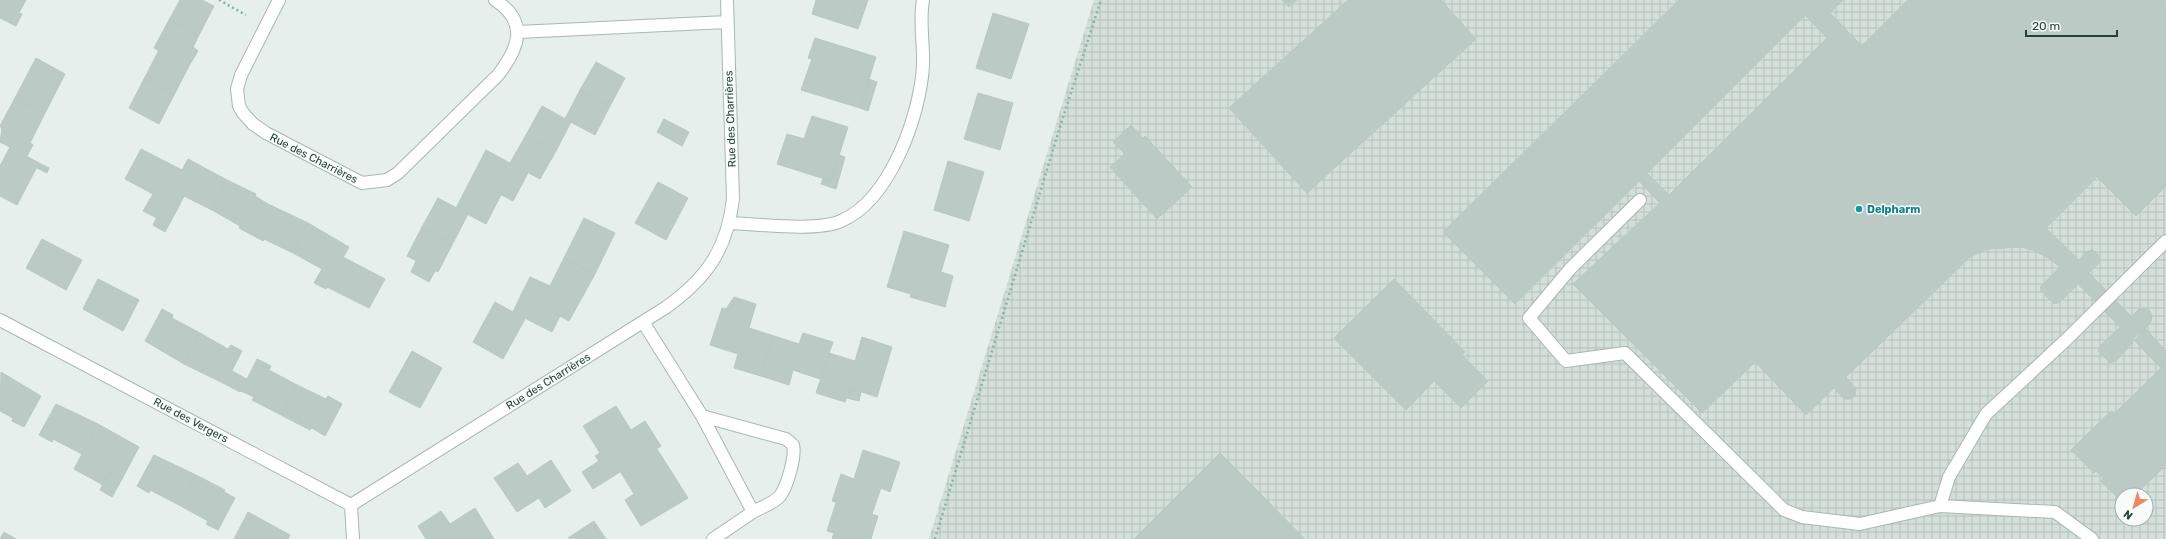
<svg xmlns="http://www.w3.org/2000/svg" width="2166" height="539" viewBox="0 0 2166 539" font-family="Rubik,sans-serif">
<style>
.industrial{fill:url(#industrial-grid);fill-rule:evenodd}
.building{fill:#bbcac4;stroke:#b8c9c2;fill-rule:evenodd}
.lines{fill:none;stroke-linecap:round;stroke-linejoin:round}
.service-casing{stroke:#a8b8b2;stroke-width:14}
.minor-casing{stroke:#a8b8b2;stroke-width:14}
.path{stroke:#86b3a5;stroke-width:2.5;stroke-dasharray:2 3;stroke-linecap:butt}
.service{stroke:#fff;stroke-width:12}
.minor{stroke:#fff;stroke-width:12}
.culture-dot{fill:#0f9aa8;stroke:#f7fbf9;stroke-width:1.5}
.labels{text-anchor:middle;stroke-width:3;stroke-linejoin:round;paint-order:stroke}
.street-label{font-size:11px;fill:#24423a;stroke:#f7fbf9}
.culture-label{font-size:11px;font-weight:bold;fill:#0d838f;stroke:#f7fbf9;text-anchor:start}
</style>
<defs>
<pattern id="industrial-grid" width="8" height="8" patternUnits="userSpaceOnUse"><rect width="8" height="8" fill="#d4dfda"/><path d="M0 4h8M4 0v8" fill="none" stroke="#b6c1bc"/></pattern>
</defs>
<rect width="100%" height="100%" fill="#e6efeb"/>
<path class="industrial" d="M 1094,0 L 2166,0 L 2166,539 L 929,539 ZM 2122,495 L 2146,495 L 2146,519 L 2122,519 Z"/>
<path class="building" d="M 0,0 L 26,0 L 19,13 L 22,14 L 16,26 L 0,18 Z
M 180,0 L 202,0 L 214,6 L 199,35 L 169,20 Z
M 816,0 L 859,0 L 849,26 L 812,14 Z
M 859,0 L 868,0 L 858,29 L 849,26 Z
M 1282,0 L 1297,0 L 1289,7 Z
M 1348,0 L 1441,0 L 1476,39 L 1307,193 L 1229,108 Z
M 1679,0 L 1843,0 L 1830,13 L 1862,46 L 1908,0 L 2166,0 L 2166,186 L 2136,216 L 2097,177 L 2046,228 L 2079,260 L 2086,252 L 2092,250 L 2096,252 L 2100,258 L 2099,263 L 2060,302 L 2054,304 L 2040,290 L 2041,286 L 2060,267 L 2050,259 L 2033,250 L 2021,247 L 1988,249 L 1970,257 L 1846,377 L 1856,389 L 1855,396 L 1851,399 L 1844,399 L 1834,388 L 1806,415 L 1755,362 L 1702,413 L 1573,284 L 1660,203 L 1639,181 L 1515,304 L 1443,232 ZM 1805,15 L 1827,38 L 1669,195 L 1647,173 Z
M 993,13 L 1029,24 L 1011,79 L 976,68 Z
M 169,20 L 199,35 L 193,47 L 198,51 L 189,66 L 154,48 Z
M 815,38 L 876,57 L 860,108 L 801,90 L 812,59 L 808,58 Z
M 159,50 L 189,66 L 174,95 L 144,79 Z
M 36,58 L 65,74 L 45,113 L 15,98 Z
M 596,62 L 625,78 L 610,106 L 580,90 Z
M 144,79 L 174,95 L 159,124 L 129,108 Z
M 869,79 L 877,82 L 868,111 L 860,108 Z
M 580,90 L 610,106 L 595,135 L 565,119 Z
M 978,93 L 1013,103 L 1000,150 L 964,139 Z
M 15,98 L 45,113 L 30,143 L 33,145 L 27,156 L 0,142 L 2,129 L 0,126 Z
M 542,106 L 571,122 L 556,151 L 526,135 Z
M 812,116 L 848,127 L 831,181 L 777,164 L 787,134 L 804,139 Z
M 664,119 L 689,132 L 682,146 L 657,132 Z
M 1131,125 L 1143,138 L 1145,136 L 1192,187 L 1157,219 L 1110,167 L 1125,154 L 1113,142 Z
M 526,135 L 556,151 L 540,179 L 510,163 Z
M 10,147 L 39,163 L 17,205 L 0,196 L 0,166 Z
M 141,149 L 182,170 L 166,201 L 125,179 Z
M 486,150 L 528,173 L 513,201 L 471,179 Z
M 839,155 L 845,157 L 836,189 L 821,184 L 823,179 L 831,181 Z
M 188,159 L 227,180 L 212,210 L 184,196 L 177,210 L 164,203 Z
M 948,161 L 984,172 L 969,221 L 934,210 Z
M 39,163 L 49,168 L 47,173 L 37,168 Z
M 471,179 L 501,195 L 486,224 L 456,208 Z
M 227,180 L 256,194 L 255,196 L 268,204 L 252,235 L 239,228 L 240,226 L 212,210 Z
M 658,182 L 688,198 L 666,240 L 635,223 Z
M 153,194 L 166,201 L 157,218 L 143,211 Z
M 438,198 L 468,214 L 453,243 L 422,227 Z
M 164,203 L 177,210 L 165,232 L 153,225 Z
M 268,204 L 308,223 L 293,253 L 264,239 L 263,241 L 252,235 Z
M 584,218 L 615,233 L 595,274 L 564,258 Z
M 308,223 L 349,247 L 326,289 L 314,283 L 322,269 L 293,253 Z
M 422,227 L 453,243 L 438,272 L 407,256 Z
M 904,231 L 949,245 L 941,272 L 953,276 L 945,307 L 910,297 L 911,294 L 887,287 Z
M 42,239 L 82,260 L 66,290 L 26,268 Z
M 343,257 L 385,279 L 369,308 L 327,287 Z
M 564,258 L 595,274 L 569,321 L 521,295 L 530,277 L 550,286 Z
M 416,261 L 435,271 L 429,282 L 411,272 Z
M 2089,273 L 2131,316 L 2120,327 L 2078,284 Z
M 98,279 L 139,300 L 123,331 L 83,309 Z
M 1394,279 L 1465,352 L 1462,355 L 1488,381 L 1461,408 L 1434,381 L 1406,410 L 1334,338 Z
M 521,295 L 560,316 L 552,332 L 513,312 Z
M 734,297 L 756,304 L 749,328 L 774,336 L 761,376 L 734,368 L 738,354 L 710,345 L 722,308 L 726,309 Z
M 495,302 L 525,319 L 503,359 L 473,342 Z
M 162,309 L 173,315 L 172,318 L 200,333 L 184,364 L 145,341 Z
M 2139,309 L 2145,308 L 2150,311 L 2152,316 L 2151,322 L 2116,361 L 2110,363 L 2098,351 L 2100,346 Z
M 2145,328 L 2166,351 L 2166,363 L 2161,368 L 2133,339 Z
M 200,333 L 228,349 L 231,345 L 242,351 L 225,384 L 184,364 Z
M 803,333 L 833,342 L 820,379 L 793,370 L 789,385 L 761,376 L 774,336 L 799,344 Z
M 862,337 L 892,347 L 877,397 L 850,388 L 845,402 L 816,393 L 829,353 L 855,361 Z
M 412,351 L 442,368 L 420,408 L 389,392 Z
M 257,359 L 271,366 L 269,370 L 297,385 L 281,415 L 252,400 L 254,397 L 241,391 Z
M 2166,363 L 2166,465 L 2135,495 L 2122,495 L 2122,502 L 2101,481 L 2103,478 L 2096,471 L 2094,473 L 2071,450 L 2111,411 L 2114,414 Z
M 232,371 L 247,379 L 240,392 L 225,384 Z
M 1,372 L 41,396 L 24,427 L 12,421 L 13,418 L 0,411 Z
M 297,385 L 326,399 L 328,396 L 342,404 L 325,436 L 312,428 L 310,430 L 281,415 Z
M 850,388 L 861,392 L 859,401 L 847,398 Z
M 56,404 L 98,424 L 82,454 L 53,439 L 52,442 L 39,435 Z
M 616,406 L 631,430 L 645,421 L 661,446 L 593,489 L 582,472 L 599,461 L 595,456 L 600,453 L 583,426 Z
M 98,424 L 139,447 L 122,479 L 109,472 L 103,485 L 74,469 Z
M 657,449 L 688,498 L 641,526 L 625,500 L 634,494 L 620,471 Z
M 863,450 L 900,462 L 890,492 L 881,488 L 872,514 L 832,501 L 841,474 L 854,479 Z
M 1220,453 L 1305,539 L 1134,539 Z
M 154,455 L 196,475 L 179,505 L 150,490 L 149,493 L 137,486 Z
M 551,460 L 571,491 L 545,508 L 539,498 L 517,512 L 494,478 L 518,463 L 527,476 Z
M 109,472 L 122,479 L 112,497 L 100,490 Z
M 196,475 L 225,490 L 224,492 L 235,498 L 218,530 L 206,524 L 208,521 L 179,505 Z
M 836,503 L 878,516 L 871,539 L 832,539 L 834,533 L 827,531 Z
M 475,508 L 494,539 L 426,539 L 418,526 L 441,511 L 450,524 Z
M 248,512 L 290,535 L 288,539 L 234,539 Z
M 594,521 L 606,539 L 568,538 Z
M 4,532 L 16,539 L 0,539 Z"/>
<g class="lines">
<g class="service-casing">
<path id="service" d="M 1640,200 L 1570,269 L 1529,318 L 1566,361 L 1625,353 L 1784,510 L 1802,517 L 1860,524 L 1940,506 L 2055,512 L 2092,539
M 1940,506 L 1949,477 L 1986,414 L 2067,339 L 2166,241"/>
</g>
<g class="minor-casing">
<path id="minor" d="M 279,0 L 241,75 L 237,89 L 239,106 L 243,113 L 253,124 L 266,133 L 362,183 L 387,180 L 398,173 L 498,75 C 519,48 529,22 495,0
M 518,32 L 727,22
M 730,223 C 759,224 816,232 841,221 C 890,200 920,116 923,66 C 924,44 919,22 923,0
M 0,320 L 351,505 L 353,539
M 643,322 L 702,416 L 753,512 L 713,539
M 702,416 L 786,439 L 793,445 C 796,456 787,487 780,496 C 774,503 762,507 753,512
M 351,505 L 665,308 C 706,279 727,250 733,199 L 727,0"/>
</g>
<path class="path" d="M 219,0 L 246,15
M 935,539 L 1059,130 L 1101,0"/>
<use href="#service" class="service"/>
<use href="#minor" class="minor"/>
</g>
<circle class="culture-dot" cx="1859" cy="209" r="4"/>
<g class="labels">
<g class="street-label">
<text transform="translate(730 119) rotate(-92)" y="4">Rue des Charrières</text>
<text transform="translate(314 158) rotate(27)" y="4">Rue des Charrières</text>
<text transform="translate(548 381) rotate(-32)" y="4">Rue des Charrières</text>
<text transform="translate(191 420) rotate(28)" y="4">Rue des Vergers</text>
</g>
<g class="culture-label">
<text x="1867" y="213">Delpharm</text>
</g>
</g>
<g transform="translate(2134 507) rotate(217)"><circle r="19" fill="#f7fbf9" stroke="#a3b1ad"/>
<path d="M0-3L7 15L0 10L-7 15Z" fill="#f4845f"/>
<text y="-6" font-size="11" font-weight="bold" text-anchor="middle" fill="#24423a">N</text>
</g>
<path d="M2026 30v6h91v-6" fill="none" stroke="#24423a" stroke-width="2"/>
<text x="2032" y="30" font-size="12" fill="#24423a" stroke="#f7fbf9" stroke-width="3" paint-order="stroke">20 m</text>
</svg>
